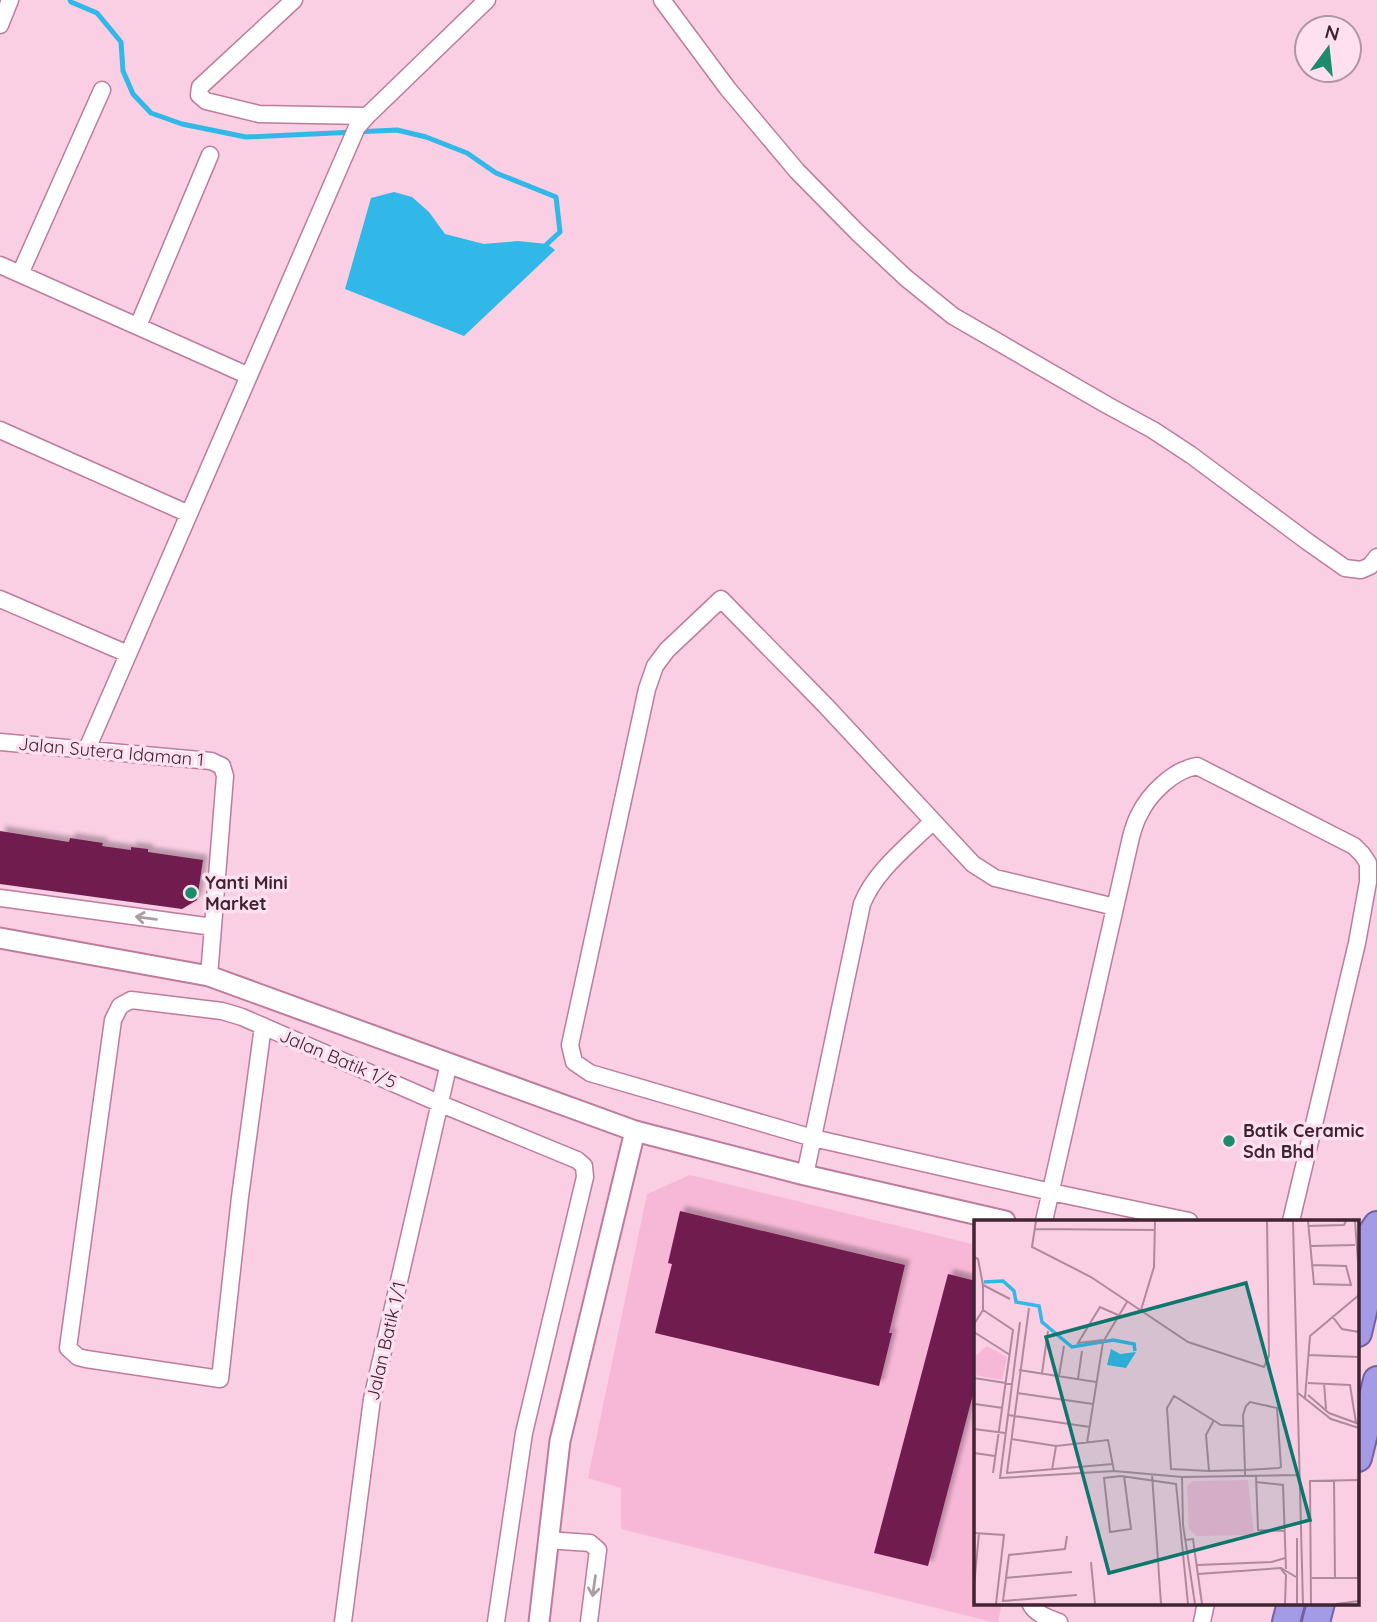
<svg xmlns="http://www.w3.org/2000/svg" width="1377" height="1622" viewBox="0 0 1377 1622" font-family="Quicksand,sans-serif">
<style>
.green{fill:#f7b8d7}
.water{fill:#31b7e8}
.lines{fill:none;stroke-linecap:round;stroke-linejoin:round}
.stream{stroke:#31b7e8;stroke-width:5}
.building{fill:#711b4f;filter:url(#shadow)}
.minor-casing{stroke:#be7b9d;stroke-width:19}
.tertiary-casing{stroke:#be7b9d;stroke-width:23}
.trunk-casing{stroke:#7361a3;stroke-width:30}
.minor{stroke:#fff;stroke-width:16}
.tertiary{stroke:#fff;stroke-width:19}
.trunk{stroke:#a49be6;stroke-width:26}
.oneway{stroke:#a99ca3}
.poi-dot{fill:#1b8b6b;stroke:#fee0ee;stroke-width:2.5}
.labels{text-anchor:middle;stroke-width:7;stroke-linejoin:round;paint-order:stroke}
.street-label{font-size:18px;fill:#402432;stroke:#fee0ee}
.poi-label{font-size:18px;font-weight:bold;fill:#402432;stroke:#fee0ee;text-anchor:start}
.inset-river{fill:none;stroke:#31b7e8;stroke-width:3.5}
.inset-road{fill:none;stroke:#b08a9c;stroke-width:2}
.view{fill:#0f766e;fill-opacity:0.15;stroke:#0f766e;stroke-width:3.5}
.inset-edge{fill:none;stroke:#402432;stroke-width:3.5}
</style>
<defs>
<filter id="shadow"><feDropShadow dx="5" dy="-5" stdDeviation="2" flood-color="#0004"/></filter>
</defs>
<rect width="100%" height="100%" fill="#facee3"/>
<path class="green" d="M 690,1175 L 976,1245 L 976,1603 L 1002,1603 L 998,1622 L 992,1622 L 621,1529 L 621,1488 L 588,1478 L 647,1194 Z"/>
<path class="water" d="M 394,192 L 412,197 L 429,212 L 445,234 L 484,244 L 518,241 L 547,244 L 555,250 L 464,336 L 345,289 L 371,198 Z"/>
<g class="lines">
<path class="stream" d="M 70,0 L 71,2 L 97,13 L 121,42 L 123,71 L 133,94 L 151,113 L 182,124 L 246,137 L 397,130 L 426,137 L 467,153 L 496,173 L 556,197 L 560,232 L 547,244"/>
</g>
<path class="building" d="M 0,831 L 69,842 L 70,838 L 103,843 L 102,846 L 131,850 L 131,847 L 148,849 L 148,852 L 203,860 L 197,900 L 182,909 L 0,884 Z
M 680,1211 L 905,1265 L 889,1333 L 892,1333 L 879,1386 L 655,1333 L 672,1264 L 668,1263 Z
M 948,1274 L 976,1281 L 976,1383 L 928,1566 L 874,1553 Z"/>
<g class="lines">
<g class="minor-casing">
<path id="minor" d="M 294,0 L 200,87 L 199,95 L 206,101 L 259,114 L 367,116
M 662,0 L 728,89 L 797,171 L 858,233 L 906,278 L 953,316 L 1107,405 L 1153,430 L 1191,455 L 1308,542 L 1345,568 L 1361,570 L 1370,566 L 1377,557
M 0,25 L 10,0
M 0,265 L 249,376
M 20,274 L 102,90
M 138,326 L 210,155
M 0,430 L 189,514
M 0,599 L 128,654
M 0,742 L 211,761 L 222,766 L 225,776 L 209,976
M 87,749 L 357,127 L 367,116 L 487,0
M 0,898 L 213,927
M 1115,907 L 995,878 L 973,864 L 825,705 L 721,599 L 667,650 L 655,666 L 647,689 L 570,1045 L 574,1062 L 590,1073 L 813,1138 L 1051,1192 L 1189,1221
M 263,1026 L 240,1197 L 220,1379 L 86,1359 L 78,1357 L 68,1348 L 113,1020 L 120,1006 L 131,1000 L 222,1011 L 242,1017 L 441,1104 L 577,1160 L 584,1166 L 585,1177 L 524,1433 L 496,1622
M 805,1175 L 862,904 C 875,871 908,846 933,821
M 1044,1221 L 1131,837 C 1133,830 1135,822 1139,815 C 1149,794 1173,770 1197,766 L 1354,846 L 1362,854 L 1368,863 L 1368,882 L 1357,943 L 1291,1221
M 547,1540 L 590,1543 L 598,1550 L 589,1622
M 1030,1603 C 1035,1614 1048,1618 1059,1622
M 343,1622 L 372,1399 L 449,1063
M 1202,1622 L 1206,1603"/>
</g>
<g class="tertiary-casing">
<path id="tertiary" d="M 0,938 L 209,976 L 635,1131 L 805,1175 L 1005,1221
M 539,1622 L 560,1441 L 635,1131"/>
</g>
<g class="trunk-casing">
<path id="trunk" d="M 1358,1253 L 1377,1225
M 1358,1333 L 1377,1252
M 1358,1458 L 1377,1380
M 1286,1622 L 1291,1603
M 1316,1622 L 1321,1603"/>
</g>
<use href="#minor" class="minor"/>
<use href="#tertiary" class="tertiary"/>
<use href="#trunk" class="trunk"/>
</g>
<defs><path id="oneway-shaft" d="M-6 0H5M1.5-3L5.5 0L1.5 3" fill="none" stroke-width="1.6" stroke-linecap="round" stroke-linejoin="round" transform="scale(1.75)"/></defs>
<g class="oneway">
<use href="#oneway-shaft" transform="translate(146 918) rotate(-172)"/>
<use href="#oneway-shaft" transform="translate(594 1586) rotate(98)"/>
</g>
<g class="poi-dot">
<circle cx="191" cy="893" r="7"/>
<circle cx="1229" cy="1141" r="7"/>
</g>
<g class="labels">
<g class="street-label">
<text transform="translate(111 752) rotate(5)" y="6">Jalan Sutera Idaman 1</text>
<text transform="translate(338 1059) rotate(23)" y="6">Jalan Batik 1/5</text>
<text transform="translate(386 1341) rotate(-77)" y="6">Jalan Batik 1/1</text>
</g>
<g class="poi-label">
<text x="205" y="889">Yanti Mini<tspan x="205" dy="21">Market</tspan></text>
<text x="1243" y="1137">Batik Ceramic<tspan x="1243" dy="21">Sdn Bhd</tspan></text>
</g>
</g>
<g transform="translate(974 1220)">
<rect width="385" height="385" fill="#facee3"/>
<path d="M 13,126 L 33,137 L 28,160 L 0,155 L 0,137 ZM 274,260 L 280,315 L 222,316 L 215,309 L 213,266 L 218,261 Z" fill="#f7b8d7"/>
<path d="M 137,129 L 146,134 L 162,132 L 152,148 L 133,145 Z" fill="#31b7e8"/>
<path class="inset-river" d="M 10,62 L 29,61 L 40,71 L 42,82 L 65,86 L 68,102 L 98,127 L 139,120 L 160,124 L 161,131"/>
<path class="inset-road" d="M 62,1 L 58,27 L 117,57 L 214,122 L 290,147 L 295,136 L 293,1M 319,1 L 329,384M 334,1 L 340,64 L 377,65 L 372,46 L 339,45M 381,1 L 385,55M 334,6 L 370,5 L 372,1M 60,9 L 181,10M 336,26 L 381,25M 0,37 L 4,39 L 9,65 L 36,79M 55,88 L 33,253 L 139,244M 9,90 L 39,110 L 19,253M 167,90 L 180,47 L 181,1M 358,96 L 368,109 L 385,112M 46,102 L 26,258 L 140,251 L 208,257 L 326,255M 0,104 L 9,90 L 9,65M 0,112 L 36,135M 129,120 L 104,123 L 126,87 L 144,95M 334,135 L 385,137M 45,150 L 122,162M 68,153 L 74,111M 85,156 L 90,126M 0,158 L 38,164M 104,159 L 108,131M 334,163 L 376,165 L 382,203M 350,163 L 352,189M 43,173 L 119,184M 324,173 L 357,199 L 385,208M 334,175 L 355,193 L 385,204M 331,178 L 336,116 L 385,75M 1,184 L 29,188M 34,195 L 116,207M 269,206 L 247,205 L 200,176 L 193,188 L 197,249 L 235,251 L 271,250 L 305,248 L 307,247 L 303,188 L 276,182 L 272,186 L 269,195 L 271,250 L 271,255M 0,209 L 31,213M 37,219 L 82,226 L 134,220 L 140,251M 113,223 L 129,122 L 153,82M 0,233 L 21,236M 78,250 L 82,226M 235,251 L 232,215 L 240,200M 178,254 L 187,384M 282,255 L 284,310 L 310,311M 150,256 L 157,309 L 136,312 L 130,258 L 147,256 L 202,264 L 214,384M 208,257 L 209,305 L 221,384M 360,260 L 361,358M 282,262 L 309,265 L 312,349M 0,313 L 30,315 L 22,384M 93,316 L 91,329 L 35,335 L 29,381 L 103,375M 323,318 L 323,384M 211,320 L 219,319 L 228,384M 117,342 L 121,384M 223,345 L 298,342 L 311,338M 307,349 L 312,355 L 311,384M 224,354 L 307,348 L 322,357M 31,358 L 98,352M 338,358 L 385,358M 384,358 L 384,260M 0,366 L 5,313M 337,384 L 336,261 L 385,260M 362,384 L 385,381"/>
<path class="view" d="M 272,63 L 336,300 L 135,353 L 72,117 Z"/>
<rect width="385" height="385" class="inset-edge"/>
</g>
<g transform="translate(1328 49) rotate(15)"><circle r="33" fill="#fee0ee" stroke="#b295a3" stroke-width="2"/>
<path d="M0-5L12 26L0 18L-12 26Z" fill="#1b8b6b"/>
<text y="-10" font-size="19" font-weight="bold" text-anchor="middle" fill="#402432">N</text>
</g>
</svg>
